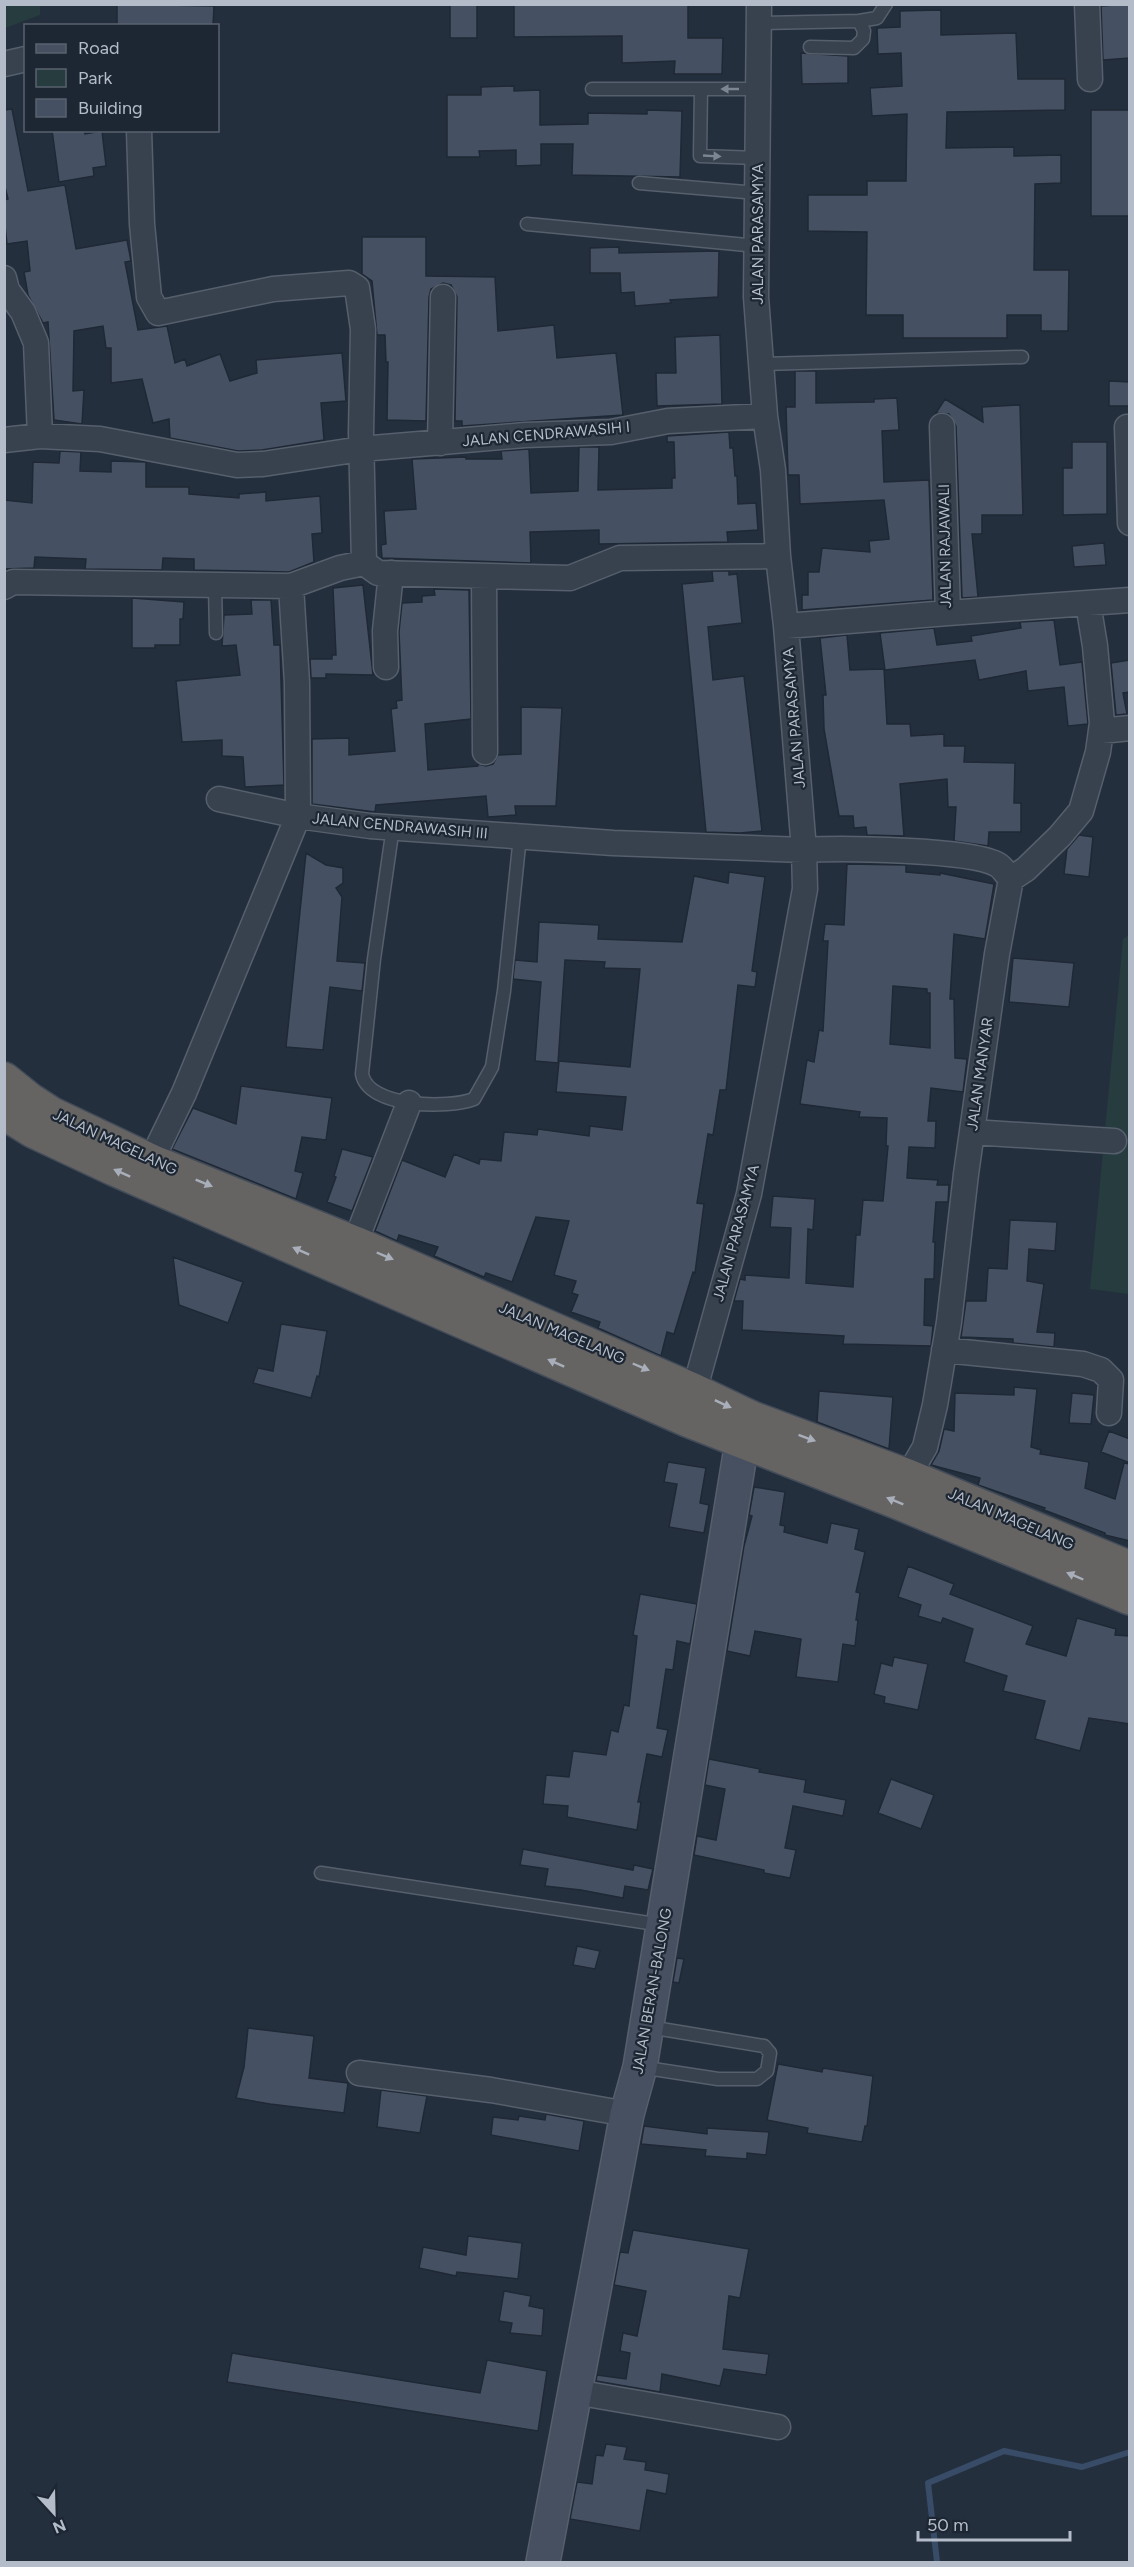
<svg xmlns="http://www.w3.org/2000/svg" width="1134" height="2567" viewBox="0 0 1134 2567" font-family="Figtree,sans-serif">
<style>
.green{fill:#263c3f}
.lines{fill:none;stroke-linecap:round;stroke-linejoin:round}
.stream{stroke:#394c67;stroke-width:6}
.building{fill:#455162;stroke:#1f2835;stroke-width:1.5;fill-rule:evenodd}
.service-casing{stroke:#565f6c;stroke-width:15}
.minor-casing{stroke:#565f6c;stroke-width:27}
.secondary-casing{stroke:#565f6c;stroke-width:36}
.trunk-casing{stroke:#434c59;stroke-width:36}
.service{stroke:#38414e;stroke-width:12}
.minor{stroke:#38414e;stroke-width:24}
.secondary{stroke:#465061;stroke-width:33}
.trunk{stroke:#656462;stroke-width:33}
.oneway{fill:#7c8592}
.oneway2{fill:#a8afba}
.labels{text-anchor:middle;stroke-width:4.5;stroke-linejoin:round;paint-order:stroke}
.street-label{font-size:15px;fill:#b4bcc9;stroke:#1d2633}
</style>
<rect width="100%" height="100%" fill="#242f3e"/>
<path class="green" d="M 4,5 L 40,5 L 40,15 L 5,28 Z
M 1129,935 L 1129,1294 L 1090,1289 L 1123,939 Z"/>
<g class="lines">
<path class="stream" d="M 937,2562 L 928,2483 L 1004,2451 L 1082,2467 L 1130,2452"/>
</g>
<path class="building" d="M 117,4 L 214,6 L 213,26 L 117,26 Z
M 450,4 L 477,4 L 477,38 L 450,38 Z
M 514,4 L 688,4 L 688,38 L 723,38 L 722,74 L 674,74 L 675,61 L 622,63 L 622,36 L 514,37 Z
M 1130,4 L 1130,58 L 1103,60 L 1101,6 Z
M 941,10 L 941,35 L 1016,33 L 1018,79 L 1065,79 L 1065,110 L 947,112 L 946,148 L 1014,147 L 1014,156 L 1061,155 L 1061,183 L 1035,184 L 1034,270 L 1069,270 L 1068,331 L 1041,331 L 1041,315 L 1007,315 L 1007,338 L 903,338 L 903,315 L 866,315 L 867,232 L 808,231 L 808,195 L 867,195 L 867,181 L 906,181 L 907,114 L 872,116 L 870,88 L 902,86 L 901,53 L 878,54 L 877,28 L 900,27 L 900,11 Z
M 801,53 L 848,56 L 848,83 L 802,84 Z
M 514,86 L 514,91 L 540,90 L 540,125 L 588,124 L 588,113 L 647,114 L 647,110 L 682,111 L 680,177 L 572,175 L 573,144 L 541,144 L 541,165 L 516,166 L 516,150 L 479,151 L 480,157 L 447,157 L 447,95 L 481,95 L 481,87 Z
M 12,109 L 28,191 L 65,185 L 76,249 L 127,240 L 131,261 L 125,262 L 138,330 L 167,326 L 175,363 L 185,359 L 187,366 L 220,354 L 230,381 L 257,373 L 256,360 L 342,353 L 346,401 L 321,403 L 324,440 L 262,450 L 238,451 L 170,438 L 169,419 L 153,423 L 142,379 L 111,383 L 111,348 L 106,348 L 103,326 L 74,331 L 73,391 L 84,390 L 82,424 L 54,420 L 48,322 L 43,323 L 28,295 L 24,272 L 30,271 L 27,241 L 7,244 L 4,216 L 4,200 L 8,199 L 4,183 L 4,110 Z
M 1091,110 L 1130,110 L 1130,216 L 1091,216 Z
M 52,130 L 84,130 L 85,134 L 102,131 L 106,166 L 93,168 L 94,176 L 59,182 Z
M 362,237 L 426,237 L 426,276 L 495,277 L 498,331 L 554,325 L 557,358 L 616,353 L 623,415 L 462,426 L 462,421 L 455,421 L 457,297 L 451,285 L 443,283 L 431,289 L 429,297 L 426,421 L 387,420 L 388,362 L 386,362 L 385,335 L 377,335 L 372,281 L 362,274 Z
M 619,247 L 619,253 L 719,251 L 718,297 L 670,300 L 671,303 L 635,306 L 634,292 L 621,293 L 620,273 L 590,273 L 590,248 Z
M 720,335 L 722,404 L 657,406 L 656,373 L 676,373 L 675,337 Z
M 795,371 L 816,371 L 816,403 L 874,402 L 874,399 L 897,398 L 899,430 L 882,431 L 884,482 L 929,480 L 933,600 L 802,610 L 802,595 L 808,595 L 808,572 L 819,572 L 822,548 L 870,552 L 869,541 L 889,539 L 884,500 L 800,504 L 799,475 L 788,475 L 786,407 L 795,407 Z
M 1109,381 L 1130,382 L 1130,406 L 1109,406 Z
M 945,399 L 983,422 L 982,407 L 1020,405 L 1023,515 L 982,515 L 982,534 L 972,534 L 978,597 L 962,598 L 956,426 L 949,414 L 936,413 Z
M 729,432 L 730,448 L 733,448 L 735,476 L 737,476 L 738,504 L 756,503 L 758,530 L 727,532 L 728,542 L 599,544 L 599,530 L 530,532 L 531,563 L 382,558 L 381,545 L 386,544 L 384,511 L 416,509 L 412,459 L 466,457 L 466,459 L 502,459 L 501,451 L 529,449 L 531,493 L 578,491 L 579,447 L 599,447 L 598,490 L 672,488 L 672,478 L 675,478 L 674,442 L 667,442 L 667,436 Z
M 1072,442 L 1107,442 L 1107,514 L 1063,515 L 1063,468 L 1072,468 Z
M 60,451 L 81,452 L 80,471 L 111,472 L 111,461 L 146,462 L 146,487 L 189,487 L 189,494 L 239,498 L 239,494 L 266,492 L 266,501 L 320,496 L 322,533 L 312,534 L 314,562 L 289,572 L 194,570 L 194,559 L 163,558 L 162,570 L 85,569 L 86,559 L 35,557 L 34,568 L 4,569 L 4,500 L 32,503 L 33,462 L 59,463 Z
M 1104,543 L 1106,565 L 1074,567 L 1072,546 Z
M 712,571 L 729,571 L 729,575 L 737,574 L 742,623 L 708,627 L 713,680 L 744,676 L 762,831 L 740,833 L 706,832 L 682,584 L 713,581 Z
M 363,585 L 373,675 L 326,674 L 326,678 L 311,678 L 310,659 L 332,659 L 332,655 L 336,655 L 333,588 Z
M 434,589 L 469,590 L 471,719 L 425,724 L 428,770 L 478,766 L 478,764 L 486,766 L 493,764 L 498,755 L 521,754 L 521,707 L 562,708 L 556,806 L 515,806 L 516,815 L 488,817 L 486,796 L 376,805 L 375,812 L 312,804 L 312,739 L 349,738 L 349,755 L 395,751 L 391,709 L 397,708 L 396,701 L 402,700 L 399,632 L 402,603 L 422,602 L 422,596 L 435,595 Z
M 132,598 L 184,602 L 183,619 L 180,619 L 180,645 L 155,645 L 155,648 L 132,648 Z
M 251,600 L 271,600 L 274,645 L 280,645 L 284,785 L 245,787 L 243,757 L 222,756 L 222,740 L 182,742 L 176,681 L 240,675 L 236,645 L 222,646 L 224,615 L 252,614 Z
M 1054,620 L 1060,665 L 1082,662 L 1088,724 L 1068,726 L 1064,687 L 1028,691 L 1026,671 L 979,680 L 975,660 L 885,670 L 880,633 L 934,628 L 937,645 L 972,641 L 971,636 L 1021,628 L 1020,622 Z
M 847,635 L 850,670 L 884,669 L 887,724 L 910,724 L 911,736 L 944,734 L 944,746 L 965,746 L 964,762 L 1015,763 L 1014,803 L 1021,803 L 1021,832 L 989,832 L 988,846 L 954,841 L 956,807 L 948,807 L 947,779 L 900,784 L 904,836 L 867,835 L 866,827 L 854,828 L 853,816 L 839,816 L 824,729 L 823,695 L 826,695 L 820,638 Z
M 1130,660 L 1130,692 L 1123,693 L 1127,714 L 1116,715 L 1111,663 Z
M 1079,835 L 1093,837 L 1089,877 L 1064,874 L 1067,849 Z
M 306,853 L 326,865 L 343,868 L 343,883 L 336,888 L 342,897 L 337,961 L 365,963 L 362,991 L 330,987 L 323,1050 L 286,1047 Z
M 847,864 L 906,865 L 906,872 L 940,875 L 940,873 L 994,884 L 985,939 L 954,934 L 950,999 L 954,999 L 955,1058 L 967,1059 L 963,1092 L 931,1088 L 928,1121 L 936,1121 L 935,1148 L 909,1147 L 907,1178 L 938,1180 L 937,1185 L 949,1185 L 948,1202 L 936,1202 L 933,1242 L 935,1242 L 934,1279 L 925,1279 L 924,1325 L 933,1326 L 931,1346 L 843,1344 L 844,1336 L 742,1330 L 743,1301 L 734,1301 L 740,1279 L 745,1280 L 745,1275 L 789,1278 L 791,1228 L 770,1227 L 773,1196 L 815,1199 L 813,1230 L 808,1229 L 806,1283 L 853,1287 L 856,1235 L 860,1235 L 863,1200 L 883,1201 L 888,1146 L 886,1146 L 887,1118 L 859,1117 L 860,1112 L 800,1104 L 807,1060 L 814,1062 L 819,1030 L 823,1031 L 828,941 L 823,941 L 825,924 L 844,925 ZM 893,986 L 927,989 L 927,993 L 930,993 L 930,1048 L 890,1044 Z
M 729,872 L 765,877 L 752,971 L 757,972 L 755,987 L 738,985 L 726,1090 L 720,1090 L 713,1135 L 708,1134 L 697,1203 L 704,1204 L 695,1273 L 693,1272 L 674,1334 L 667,1332 L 661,1356 L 598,1328 L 600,1322 L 571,1312 L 578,1295 L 572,1293 L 576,1281 L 554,1275 L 569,1221 L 536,1217 L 512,1282 L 486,1273 L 484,1277 L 434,1256 L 438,1247 L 399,1235 L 397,1241 L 375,1231 L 402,1160 L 445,1177 L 454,1154 L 479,1164 L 480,1159 L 501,1161 L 504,1132 L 537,1135 L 538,1129 L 589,1136 L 590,1126 L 622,1130 L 626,1097 L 556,1092 L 559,1061 L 630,1067 L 640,969 L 604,968 L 605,962 L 565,960 L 558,1063 L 535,1061 L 541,982 L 513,979 L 515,960 L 537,962 L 539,922 L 599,925 L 598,939 L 682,942 L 694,876 L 728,883 Z
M 1013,958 L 1074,963 L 1069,1007 L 1009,1002 Z
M 241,1086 L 332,1098 L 326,1140 L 302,1137 L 295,1171 L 303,1173 L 296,1199 L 172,1149 L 193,1108 L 236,1124 Z
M 342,1149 L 373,1157 L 352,1211 L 327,1202 L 336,1177 L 334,1176 Z
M 1010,1220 L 1057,1222 L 1055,1251 L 1029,1249 L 1027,1281 L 1044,1284 L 1037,1332 L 1055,1333 L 1054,1347 L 1013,1343 L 1013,1339 L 961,1337 L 966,1301 L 986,1301 L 988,1268 L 1007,1269 Z
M 173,1257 L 243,1282 L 228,1323 L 179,1305 Z
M 281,1324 L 327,1331 L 319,1377 L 317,1376 L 311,1398 L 253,1383 L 258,1368 L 273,1371 Z
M 1014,1387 L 1037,1389 L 1031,1447 L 1041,1450 L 1040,1454 L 1089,1462 L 1085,1488 L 1115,1499 L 1124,1463 L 1130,1464 L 1130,1541 L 1105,1535 L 1105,1533 L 1044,1510 L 1045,1508 L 978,1485 L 980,1478 L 931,1465 L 939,1451 L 944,1429 L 954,1431 L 955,1393 L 1014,1395 Z
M 819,1391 L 893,1397 L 889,1449 L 817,1422 Z
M 1072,1393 L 1094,1395 L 1091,1424 L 1069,1423 Z
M 1109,1431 L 1130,1439 L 1130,1463 L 1101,1452 Z
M 668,1462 L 706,1468 L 700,1503 L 709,1505 L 704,1533 L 669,1527 L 677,1484 L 664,1482 Z
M 754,1487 L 785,1492 L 780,1525 L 785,1526 L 784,1532 L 827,1543 L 831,1523 L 859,1529 L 855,1549 L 865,1552 L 856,1592 L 860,1593 L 856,1620 L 858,1620 L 855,1646 L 843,1644 L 838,1682 L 796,1677 L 801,1639 L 755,1631 L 750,1656 L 727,1651 L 744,1546 L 752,1516 L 749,1515 Z
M 908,1566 L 954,1584 L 950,1594 L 1033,1626 L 1026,1644 L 1066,1656 L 1077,1618 L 1116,1629 L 1115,1635 L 1130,1636 L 1130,1724 L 1089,1718 L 1080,1751 L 1035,1739 L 1045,1701 L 1003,1691 L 1007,1676 L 964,1662 L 973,1629 L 943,1618 L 941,1623 L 918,1616 L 921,1605 L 898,1597 Z
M 640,1594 L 697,1604 L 690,1644 L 677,1641 L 673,1670 L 666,1669 L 657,1728 L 668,1730 L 662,1757 L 647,1754 L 638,1802 L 641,1802 L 637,1830 L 567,1817 L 568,1806 L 543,1804 L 546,1775 L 569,1777 L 573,1751 L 606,1755 L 611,1730 L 618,1732 L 624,1705 L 629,1706 L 637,1636 L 633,1635 Z
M 894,1657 L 928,1664 L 918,1710 L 884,1703 L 885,1697 L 874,1694 L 881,1663 L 892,1666 Z
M 709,1759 L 760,1769 L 759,1772 L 806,1780 L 804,1792 L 846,1800 L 843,1816 L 793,1806 L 785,1848 L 796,1850 L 790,1878 L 764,1873 L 764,1870 L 694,1855 L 697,1836 L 716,1840 L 725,1789 L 705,1785 Z
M 891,1779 L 934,1795 L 921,1829 L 878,1813 Z
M 523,1849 L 633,1870 L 634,1865 L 653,1869 L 648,1890 L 625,1886 L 623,1898 L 581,1890 L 545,1886 L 548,1869 L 520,1865 Z
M 577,1946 L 600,1951 L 595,1969 L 573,1965 Z
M 677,1958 L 684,1959 L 679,1983 L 673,1982 Z
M 248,2028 L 314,2036 L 309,2078 L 348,2083 L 344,2113 L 270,2104 L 236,2098 L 244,2067 Z
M 778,2064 L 822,2072 L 823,2068 L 873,2076 L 867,2126 L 865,2126 L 862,2142 L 807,2133 L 808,2128 L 767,2120 Z
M 381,2090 L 427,2096 L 420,2133 L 377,2127 Z
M 546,2114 L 584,2121 L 579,2151 L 491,2135 L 493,2117 L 518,2120 L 519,2116 L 545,2120 Z
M 644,2126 L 707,2134 L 707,2128 L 769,2132 L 766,2155 L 747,2153 L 747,2159 L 705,2156 L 706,2150 L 641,2144 Z
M 633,2230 L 749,2249 L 740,2298 L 729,2296 L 723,2349 L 769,2354 L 766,2375 L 724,2369 L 720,2386 L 662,2374 L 660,2392 L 596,2381 L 597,2375 L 626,2379 L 630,2353 L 620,2351 L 623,2333 L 637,2336 L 646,2291 L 614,2285 L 620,2252 L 628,2253 Z
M 468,2236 L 522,2243 L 518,2279 L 457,2272 L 456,2276 L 419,2268 L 423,2247 L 466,2255 Z
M 504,2291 L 531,2296 L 529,2306 L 544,2309 L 542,2336 L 510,2333 L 512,2323 L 499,2321 Z
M 232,2353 L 480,2393 L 487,2360 L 547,2371 L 538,2431 L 227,2382 Z
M 606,2444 L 627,2447 L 624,2459 L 646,2462 L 645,2470 L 669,2474 L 666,2494 L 647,2490 L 640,2531 L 570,2519 L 577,2482 L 592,2484 L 596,2455 L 603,2456 Z"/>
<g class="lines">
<g class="service-casing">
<path id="service" d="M 859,21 L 877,18 L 886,4
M 759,23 L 859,21 L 864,31 L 863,39 L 854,48 L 810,47
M 592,89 L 759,89
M 701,89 L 700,156 L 758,158
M 639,183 L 757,193
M 527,224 L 757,246
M 761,364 L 1022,357
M 215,586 L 216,633
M 393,827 L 374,959 L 362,1074 C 368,1108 449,1109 474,1099 L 492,1067 L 504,991 L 520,836
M 321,1873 L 662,1925
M 640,2067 L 718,2079 L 757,2079 L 767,2071 L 770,2053 L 764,2046 L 649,2027"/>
</g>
<g class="minor-casing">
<path id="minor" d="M 1087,4 L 1090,79
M 4,64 L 26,59
M 139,130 L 142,224 L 149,297 L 158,313 L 273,289 L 349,283 L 357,288 L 363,329 L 361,433 L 364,563
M 4,278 L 7,290 L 23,312 L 36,343 L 40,436
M 1127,427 L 1130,523
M 4,440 L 40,436 L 100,439 L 237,465 L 263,464 L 361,449 L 525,435 L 611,432 L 668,421 L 765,416
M 440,443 L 443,297
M 484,576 L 485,752
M 4,587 L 13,582 L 291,586 L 340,568 L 364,563 L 378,573 L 570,578 L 620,558 L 778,556
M 1088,603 L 1130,600
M 948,613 L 1088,603 L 1095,646 L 1102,723 L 1098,752 L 1081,811 L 1060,836 L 1026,869 L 1011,879
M 786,626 L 948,613 L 942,426
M 386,667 L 385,631 L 391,573
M 1101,731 L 1130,728
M 219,799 L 298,816 L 297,683 L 291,586
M 972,1132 L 1114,1141
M 151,1161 L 184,1093 L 298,816 L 370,826 L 613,843 L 804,850 C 839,848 972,849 998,865 C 1003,868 1007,875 1011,879 L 997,954 L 966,1174 L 949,1322 L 935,1405 L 925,1447 L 908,1476
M 355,1243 L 409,1103
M 944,1350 L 1083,1364 L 1101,1370 L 1111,1380 L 1109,1413
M 690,1406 L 749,1194 L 805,889 L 804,850 L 786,626 L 778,556 L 773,470 L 765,416 L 756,297 L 759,4
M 359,2073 L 491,2090 L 627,2114
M 575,2392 L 778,2427"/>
</g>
<g class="secondary-casing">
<path id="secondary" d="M 543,2562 L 627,2114 L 640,2067 L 742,1442 L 752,1418"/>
</g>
<g class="trunk-casing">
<path id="trunk" d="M 4,1079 L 29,1099 L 52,1114 L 151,1161 L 355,1243 L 693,1390 L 752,1418 L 908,1476 L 1130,1568
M 4,1113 L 33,1131 L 114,1169 L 687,1420 L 899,1503 L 1130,1598"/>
</g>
<use href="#service" class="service"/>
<use href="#minor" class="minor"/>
<use href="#secondary" class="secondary"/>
<use href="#trunk" class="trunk"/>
</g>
<defs><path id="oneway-solid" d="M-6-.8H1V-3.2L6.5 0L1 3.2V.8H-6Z" transform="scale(1.5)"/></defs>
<g class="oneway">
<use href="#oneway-solid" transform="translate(730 89) rotate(-180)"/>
<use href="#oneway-solid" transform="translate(712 156) rotate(3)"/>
</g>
<g class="oneway2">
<use href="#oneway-solid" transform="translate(122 1173) rotate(-156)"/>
<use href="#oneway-solid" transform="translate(204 1183) rotate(22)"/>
<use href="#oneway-solid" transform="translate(301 1251) rotate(-156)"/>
<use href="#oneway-solid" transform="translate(385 1256) rotate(23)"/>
<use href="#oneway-solid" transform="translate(556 1363) rotate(-156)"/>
<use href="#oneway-solid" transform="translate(641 1367) rotate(23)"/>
<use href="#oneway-solid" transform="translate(723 1404) rotate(25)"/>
<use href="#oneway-solid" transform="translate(807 1438) rotate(20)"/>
<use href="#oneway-solid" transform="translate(895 1501) rotate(-158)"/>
<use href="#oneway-solid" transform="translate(1075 1576) rotate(-157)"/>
</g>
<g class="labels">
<g class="street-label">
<text transform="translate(758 234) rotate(-90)" y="5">JALAN PARASAMYA</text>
<text transform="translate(546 434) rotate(-5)" y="5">JALAN CENDRAWASIH I</text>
<text transform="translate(945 546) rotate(-91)" y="5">JALAN RAJAWALI</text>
<text transform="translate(794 718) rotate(-95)" y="5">JALAN PARASAMYA</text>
<text transform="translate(400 826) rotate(5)" y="5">JALAN CENDRAWASIH III</text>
<text transform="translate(980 1074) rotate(-82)" y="5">JALAN MANYAR</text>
<text transform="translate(115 1142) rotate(25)" y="5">JALAN MAGELANG</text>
<text transform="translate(736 1233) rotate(-75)" y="5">JALAN PARASAMYA</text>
<text transform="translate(562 1333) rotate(23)" y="5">JALAN MAGELANG</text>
<text transform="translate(1011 1519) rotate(23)" y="5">JALAN MAGELANG</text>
<text transform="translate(652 1991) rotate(-80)" y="5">JALAN BERAN-BALONG</text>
</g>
</g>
<rect width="1134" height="2567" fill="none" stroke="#b4bcc9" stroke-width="12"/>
<rect x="24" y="24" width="195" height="108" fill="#1d2633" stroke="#59626f" stroke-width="1.5"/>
<rect x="36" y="44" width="30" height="9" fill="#465061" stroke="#59626f" stroke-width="1.5"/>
<text x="78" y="54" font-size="18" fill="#b4bcc9">Road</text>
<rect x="36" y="69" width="30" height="18" fill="#263c3f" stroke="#59626f" stroke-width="1.5"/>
<text x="78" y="84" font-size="18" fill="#b4bcc9">Park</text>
<rect x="36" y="99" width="30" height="18" fill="#455162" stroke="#59626f" stroke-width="1.5"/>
<text x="78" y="114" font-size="18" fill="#b4bcc9">Building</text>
<g transform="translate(54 2513) rotate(158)" stroke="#1d2633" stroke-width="4.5" paint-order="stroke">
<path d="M0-4.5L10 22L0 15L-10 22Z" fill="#b4bcc9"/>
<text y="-9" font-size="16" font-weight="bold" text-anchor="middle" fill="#b4bcc9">N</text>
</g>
<path d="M918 2531v9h152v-9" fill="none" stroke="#b4bcc9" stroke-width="3"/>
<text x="927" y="2531" font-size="18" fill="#b4bcc9" stroke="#1d2633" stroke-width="4.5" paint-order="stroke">50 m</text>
</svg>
